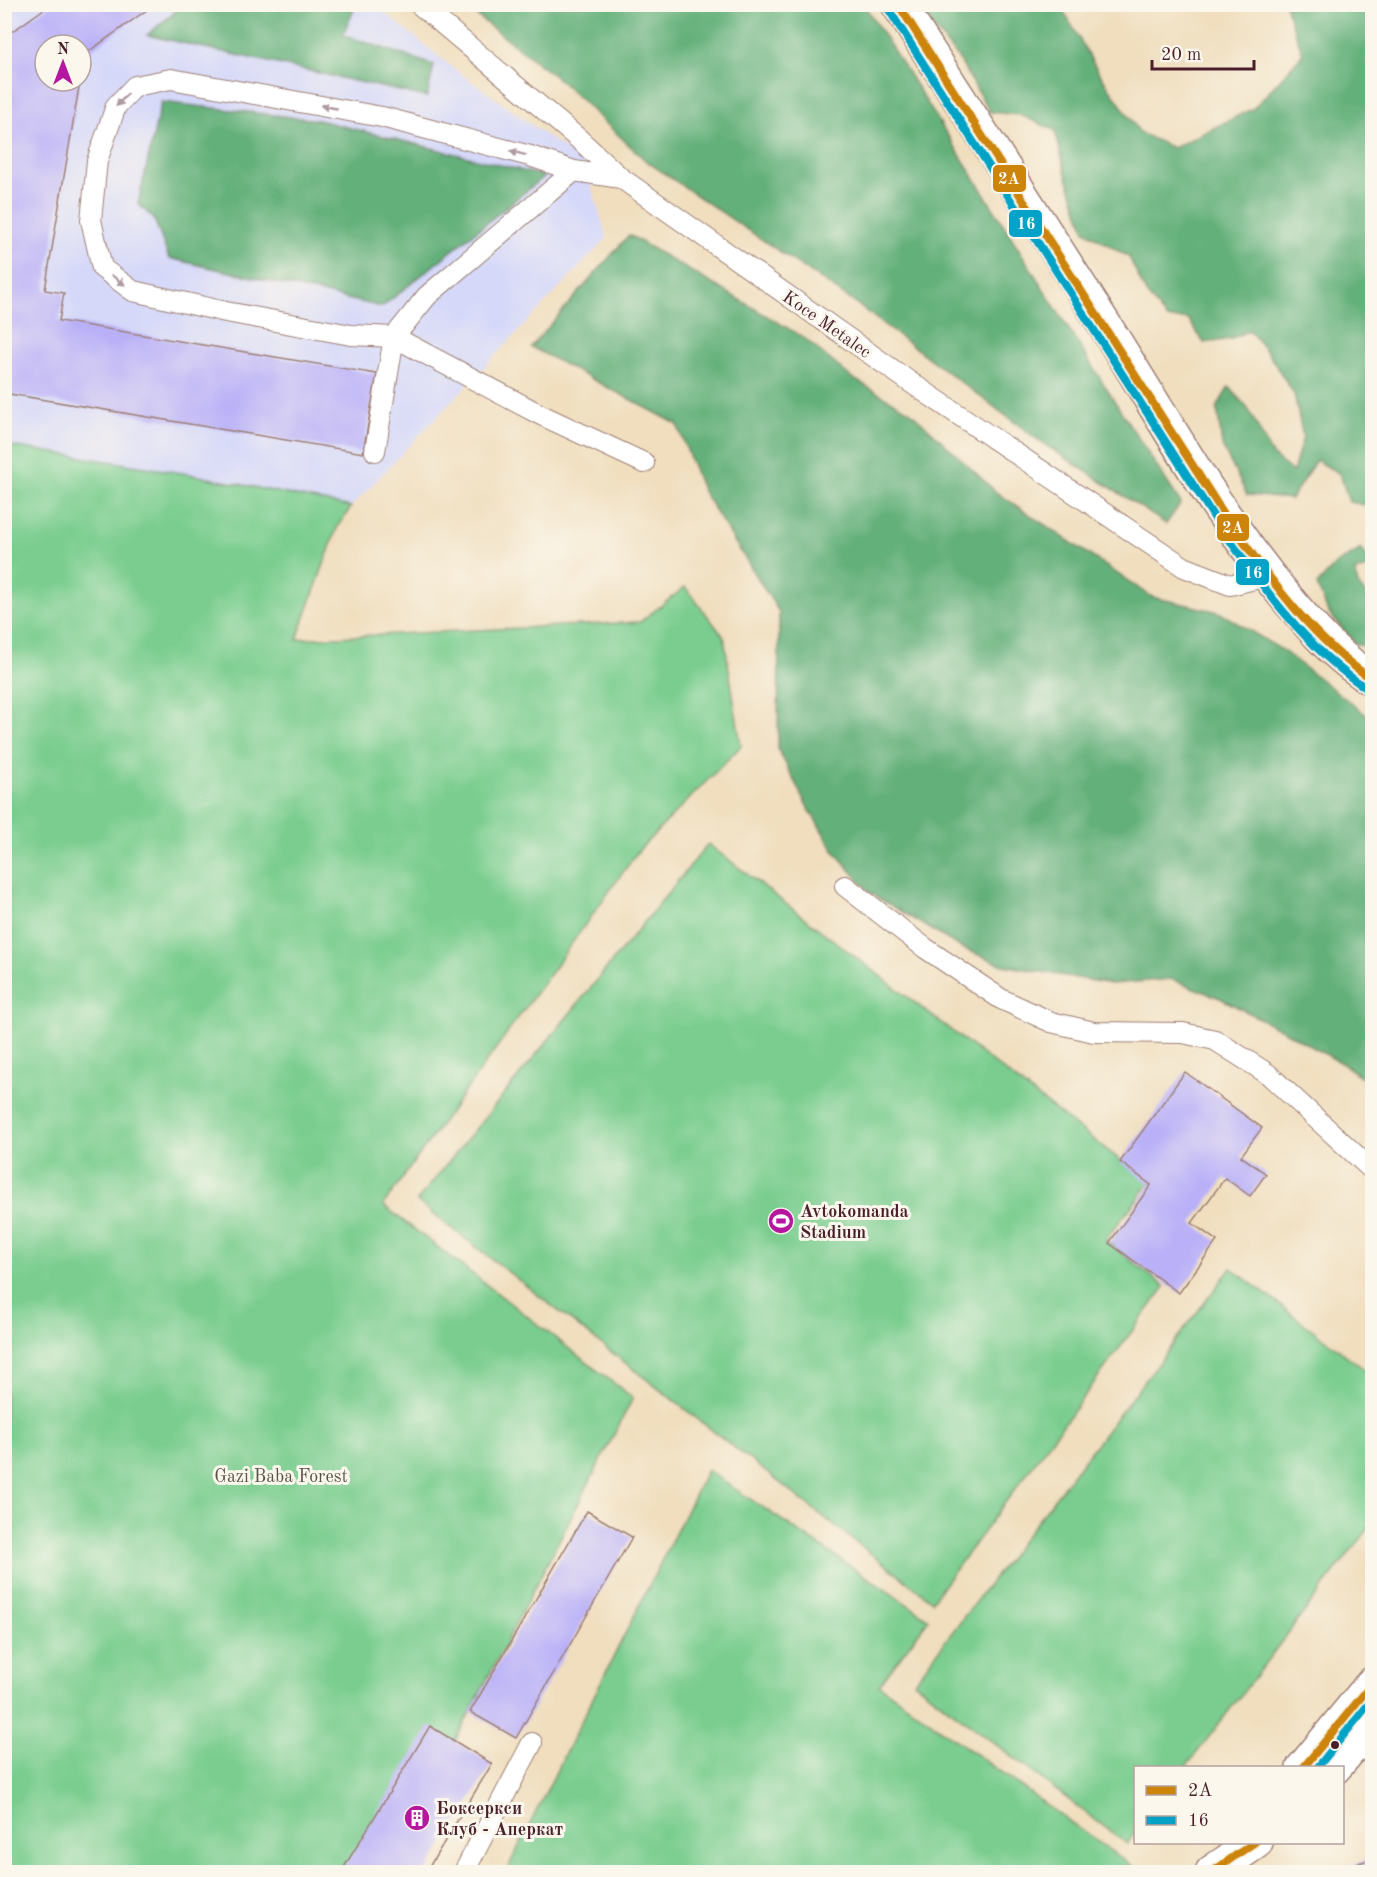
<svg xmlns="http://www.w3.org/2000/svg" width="1377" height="1877" viewBox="0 0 1377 1877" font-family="'Old Standard TT',serif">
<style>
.built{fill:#d5d8f9;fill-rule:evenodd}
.green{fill:#7acd8f;stroke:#62765d;stroke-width:1.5}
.forest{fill:#63b07a;stroke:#566852;stroke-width:1.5}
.building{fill:#b9b0f8}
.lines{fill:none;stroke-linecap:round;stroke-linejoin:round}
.lane-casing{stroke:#9d7e74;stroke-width:22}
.secondary-casing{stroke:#9d7e74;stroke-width:36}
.lane{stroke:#fff;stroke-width:20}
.secondary{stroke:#fff;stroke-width:33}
.bus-1-casing{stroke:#fbf7ec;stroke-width:12}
.bus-2-casing{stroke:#fbf7ec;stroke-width:12}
.bus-1{stroke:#cc840b;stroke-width:8}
.bus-2{stroke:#04a2c6;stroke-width:8}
.oneway{fill:#ae9aa0}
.bus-dot{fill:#4a1f2b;stroke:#fbf7ec;stroke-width:2}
.labels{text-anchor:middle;stroke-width:6;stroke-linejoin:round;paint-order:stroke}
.street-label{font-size:18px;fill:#4a1f2b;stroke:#fbf7ec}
.poi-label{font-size:18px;font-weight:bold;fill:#4a1f2b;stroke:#fbf7ec;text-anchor:start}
.park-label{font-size:18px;fill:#585349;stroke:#fbf7ec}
.line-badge{stroke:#fbf7ec;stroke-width:2}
.badge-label{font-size:16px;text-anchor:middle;font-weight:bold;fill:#fff}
</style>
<rect width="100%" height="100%" fill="#fbf7ec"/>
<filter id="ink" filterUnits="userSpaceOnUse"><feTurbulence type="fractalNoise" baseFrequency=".0167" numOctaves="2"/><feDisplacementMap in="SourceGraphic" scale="12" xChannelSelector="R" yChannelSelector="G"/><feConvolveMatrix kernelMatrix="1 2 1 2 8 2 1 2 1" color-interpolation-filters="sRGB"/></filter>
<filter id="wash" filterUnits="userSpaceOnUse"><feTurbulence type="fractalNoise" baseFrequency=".008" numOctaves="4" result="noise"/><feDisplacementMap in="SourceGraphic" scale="24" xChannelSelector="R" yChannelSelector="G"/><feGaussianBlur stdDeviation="1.35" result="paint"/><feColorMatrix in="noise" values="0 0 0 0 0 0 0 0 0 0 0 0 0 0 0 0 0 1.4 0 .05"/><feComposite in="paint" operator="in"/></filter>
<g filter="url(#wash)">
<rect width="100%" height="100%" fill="#f0debe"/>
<path class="built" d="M 4,5 L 375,5 L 454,69 L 584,163 L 607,238 L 351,507 L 189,474 L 5,445 ZM 45,45 L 81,45 L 81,81 L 45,81 Z"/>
<path class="green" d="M 4,445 L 189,474 L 351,507 L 337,528 L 297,639 L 640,622 L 685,587 L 724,637 L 741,746 L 639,850 L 383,1205 L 633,1398 L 387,1872 L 5,1872 Z
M 708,844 L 1150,1183 L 1105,1240 L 1165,1287 L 932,1601 L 417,1201 Z
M 1231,1268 L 1372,1375 L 1372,1523 L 1186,1767 L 1136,1768 L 1135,1833 L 1127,1844 L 914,1682 Z
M 707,1470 L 929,1619 L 879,1685 L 1140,1872 L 506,1872 Z"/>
<path class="forest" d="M 183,5 L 356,5 L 343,35 L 434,65 L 427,97 L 147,35 Z
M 463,5 L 864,5 C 972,169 1071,339 1181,503 L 1166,524 L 1041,442 L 851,300 L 646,161 L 562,82 Z
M 915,5 L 1060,5 L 1099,73 L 1140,133 L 1173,148 L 1254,108 L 1303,54 L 1285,5 L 1372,5 L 1372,506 L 1349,502 L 1340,474 L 1316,460 L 1291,499 L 1247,495 L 1222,446 L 1217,407 L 1229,387 L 1249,410 L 1272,455 L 1293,472 L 1303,437 L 1294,394 L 1268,353 L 1249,330 L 1231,339 L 1204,343 L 1188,319 L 1167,319 L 1146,293 L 1129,257 L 1085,231 L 1066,174 L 1055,130 L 1020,115 L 990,112 L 958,58 Z
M 161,102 L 318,120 L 545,176 L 382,307 L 169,258 L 154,219 L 138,204 Z
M 629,235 L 803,337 L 852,378 L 911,412 L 996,492 L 1152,597 L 1219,612 L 1282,650 L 1372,719 L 1372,1084 L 1343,1064 L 1286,1032 L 1220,998 L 1171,979 L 1111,984 L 1003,965 L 960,947 L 870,893 L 835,852 L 807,806 L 778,749 L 779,612 L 702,490 L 677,424 L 531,347 Z
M 1361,549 L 1372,563 L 1372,567 L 1355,571 L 1358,585 L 1372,602 L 1372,646 L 1356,645 L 1328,612 L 1317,585 L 1335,565 Z"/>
<g id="blocks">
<path class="building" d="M 51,4 L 155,4 L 84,55 L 82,67 L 81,45 L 45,45 L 45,81 L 80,81 L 45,290 L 64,293 L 59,321 L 377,374 L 363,453 L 4,393 L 4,30 L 13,31 Z
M 1185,1072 L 1262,1128 L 1241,1156 L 1266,1174 L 1250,1196 L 1225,1178 L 1192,1223 L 1217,1241 L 1179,1293 L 1109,1243 L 1151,1185 L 1120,1162 Z
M 587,1511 L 632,1537 L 516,1738 L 470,1712 Z
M 430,1726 L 492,1764 L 426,1872 L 341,1872 Z
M 1372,1859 L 1372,1872 L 1327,1872 Z"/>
</g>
</g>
<g filter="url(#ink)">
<use href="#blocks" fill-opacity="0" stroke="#9d7e74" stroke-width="1.5"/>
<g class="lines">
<g class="lane-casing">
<path id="lane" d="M 419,4 L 580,140 L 621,178 L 910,382 L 1184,567 L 1230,585 L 1267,576
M 574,171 L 427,296 L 394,337 L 351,335 L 226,312 L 133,291 L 102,268 L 91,220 L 97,161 L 116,106 L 135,86 L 171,79 L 382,117 L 530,156 L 574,171 L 621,178
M 375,451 L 394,337 L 539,414 L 644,463
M 845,886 L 925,948 L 1001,999 L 1051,1022 L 1094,1032 L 1183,1033 L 1215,1040 L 1268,1074 L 1372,1170
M 464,1872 L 532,1743"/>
</g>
<g class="secondary-casing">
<path id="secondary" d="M 898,4 C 973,120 1048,235 1121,351 C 1176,439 1228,531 1296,609 C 1319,636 1342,661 1372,679
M 1303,1768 L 1372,1684
M 1334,1768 L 1372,1724
M 1212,1872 L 1256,1842"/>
</g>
<use href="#lane" class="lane"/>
<use href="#secondary" class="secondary"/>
<g class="bus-1-casing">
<path id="bus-1" d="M 898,4 L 1225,516 C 1267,575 1311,639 1372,679
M 1303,1768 L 1372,1684
M 1212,1872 L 1255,1842"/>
</g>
<g class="bus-2-casing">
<path id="bus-2" d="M 889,10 L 1217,522 C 1259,582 1304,647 1366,688
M 1317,1768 L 1372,1700"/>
</g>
<use href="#bus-1" class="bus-1"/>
<use href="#bus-2" class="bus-2"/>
</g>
<defs><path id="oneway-solid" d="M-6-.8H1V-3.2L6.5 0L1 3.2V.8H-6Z" transform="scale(1.5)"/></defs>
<g class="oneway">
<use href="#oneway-solid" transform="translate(122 100) rotate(132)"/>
<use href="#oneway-solid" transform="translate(329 107) rotate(-169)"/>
<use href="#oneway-solid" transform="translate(518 153) rotate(-165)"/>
<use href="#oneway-solid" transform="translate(118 280) rotate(37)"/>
</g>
</g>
<defs>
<g id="stadium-disc" transform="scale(1.35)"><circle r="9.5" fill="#b5179e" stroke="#fbf7ec"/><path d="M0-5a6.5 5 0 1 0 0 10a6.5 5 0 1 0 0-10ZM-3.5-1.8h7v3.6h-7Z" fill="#fff"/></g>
<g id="building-disc" transform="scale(1.35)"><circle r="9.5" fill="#b5179e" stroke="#fbf7ec"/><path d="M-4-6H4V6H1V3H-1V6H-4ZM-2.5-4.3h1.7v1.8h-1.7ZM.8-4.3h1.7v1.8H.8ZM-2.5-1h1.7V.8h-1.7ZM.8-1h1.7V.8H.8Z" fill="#fff"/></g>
</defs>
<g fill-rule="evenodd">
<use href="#stadium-disc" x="781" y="1221"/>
<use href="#building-disc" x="417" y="1818"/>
</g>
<circle class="bus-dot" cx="1335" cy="1745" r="5"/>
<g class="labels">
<g class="street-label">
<text transform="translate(827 324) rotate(35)" y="6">Koce Metalec</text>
</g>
<g class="poi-label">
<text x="800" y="1217">Avtokomanda<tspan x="800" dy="21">Stadium</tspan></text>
<text x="436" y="1814">Боксеркси<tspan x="436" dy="21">Клуб - Аперкат</tspan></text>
</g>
<g class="park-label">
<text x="281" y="1482">Gazi Baba Forest</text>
</g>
</g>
<g class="line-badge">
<rect x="992" y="164" width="35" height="29" rx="6" fill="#cc840b"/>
<rect x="1008" y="209" width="35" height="29" rx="6" fill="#04a2c6"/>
<rect x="1216" y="513" width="34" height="29" rx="6" fill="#cc840b"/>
<rect x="1235" y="558" width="35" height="28" rx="6" fill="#04a2c6"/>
</g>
<g class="badge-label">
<text x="1009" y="184">2A</text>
<text x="1026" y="229">16</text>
<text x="1233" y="533">2A</text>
<text x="1253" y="578">16</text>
</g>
<rect width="1377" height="1877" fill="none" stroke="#fbf7ec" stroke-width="24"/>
<rect x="1134" y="1766" width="210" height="78" fill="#fbf7ec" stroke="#b4a19f" stroke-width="1.5"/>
<rect x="1146" y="1786" width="30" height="9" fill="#cc840b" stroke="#b4a19f" stroke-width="1.5"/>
<text x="1188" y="1796" font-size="18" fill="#4a1f2b">2A</text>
<rect x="1146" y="1816" width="30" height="9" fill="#04a2c6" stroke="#b4a19f" stroke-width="1.5"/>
<text x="1188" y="1826" font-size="18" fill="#4a1f2b">16</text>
<g transform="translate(63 63)"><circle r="28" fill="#fbf7ec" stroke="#b4a19f" stroke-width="1.5"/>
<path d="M0-4.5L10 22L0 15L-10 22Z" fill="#b5179e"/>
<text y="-9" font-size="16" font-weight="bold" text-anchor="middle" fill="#4a1f2b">N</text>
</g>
<path d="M1152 60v9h102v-9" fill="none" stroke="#4a1f2b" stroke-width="3"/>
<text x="1161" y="60" font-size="18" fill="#4a1f2b" stroke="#fbf7ec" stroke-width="4.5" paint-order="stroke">20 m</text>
</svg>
